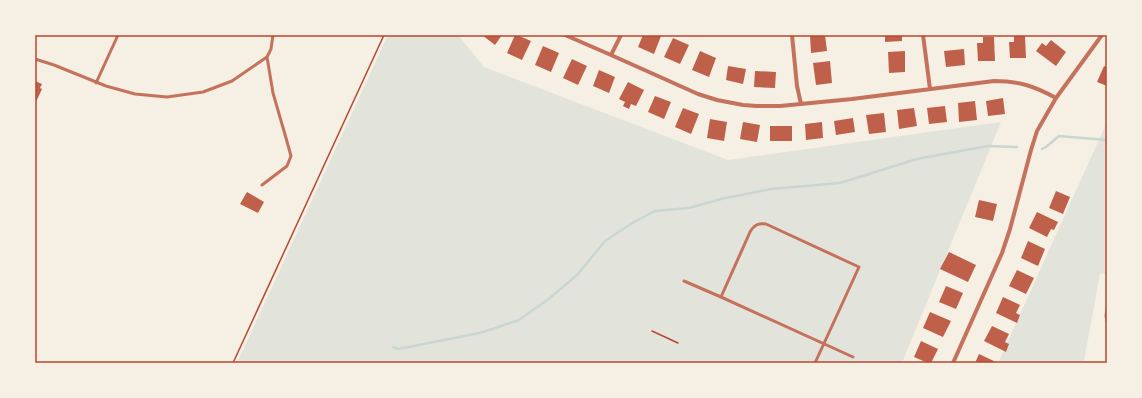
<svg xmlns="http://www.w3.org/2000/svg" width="1142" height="398" viewBox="0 0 1142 398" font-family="'IBM Plex Sans',sans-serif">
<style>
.green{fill:#e2e4dc}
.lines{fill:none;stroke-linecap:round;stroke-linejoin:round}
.stream{stroke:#c9d6d2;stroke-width:2.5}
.building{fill:#bf614a}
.path{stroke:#b5482f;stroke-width:1.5}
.service{stroke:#c5725c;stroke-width:3}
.minor{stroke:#c5725c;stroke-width:4}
.neatline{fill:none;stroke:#b5482f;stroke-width:1.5}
</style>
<rect width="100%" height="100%" fill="#f6efe4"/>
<path class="green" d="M 388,35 L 458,35 L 484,67 L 728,160 L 1001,122 L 902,363 L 237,363 Z
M 1107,122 L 1107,273 L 1100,274 L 1084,361 L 1086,363 L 998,363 Z"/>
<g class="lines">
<path class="stream" d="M 1042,149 L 1046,147 L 1059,136 L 1107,140
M 393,347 L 398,349 L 480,333 L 519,320 L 550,298 L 578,274 L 605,241 L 632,223 L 655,211 L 689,208 L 721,199 L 771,189 L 840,183 L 917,159 L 988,146 L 1017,147"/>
</g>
<path class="building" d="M 482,35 L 502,35 L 495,45 Z
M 515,35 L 517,35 L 531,41 L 522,60 L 507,53 Z
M 643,35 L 659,35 L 661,36 L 654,54 L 638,47 Z
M 810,35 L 825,35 L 827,51 L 811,53 Z
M 885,35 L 902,35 L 902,41 L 885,42 Z
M 1014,36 L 1025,36 L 1026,58 L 1010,58 L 1009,42 L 1014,42 Z
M 983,37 L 994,37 L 995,61 L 978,61 L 977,43 L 983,43 Z
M 673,38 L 689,45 L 680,64 L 664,57 Z
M 1051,40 L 1066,52 L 1056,66 L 1036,51 L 1042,43 L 1046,46 Z
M 543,46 L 559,53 L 551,72 L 535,65 Z
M 964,49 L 965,65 L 946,67 L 944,51 Z
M 700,51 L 716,58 L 709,77 L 692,70 Z
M 905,51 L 905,72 L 889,73 L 888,52 Z
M 572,59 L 587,66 L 578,85 L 563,78 Z
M 830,61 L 832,83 L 816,85 L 813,63 Z
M 728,66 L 746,69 L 743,84 L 726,80 Z
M 1104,66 L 1107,67 L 1107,86 L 1097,82 Z
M 599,70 L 615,77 L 609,93 L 593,86 Z
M 755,71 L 776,72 L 775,88 L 754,87 Z
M 35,81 L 42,84 L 40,88 L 42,89 L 35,104 Z
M 628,82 L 644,90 L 636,106 L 631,104 L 629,109 L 623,106 L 625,102 L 619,99 Z
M 655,96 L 671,102 L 664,119 L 648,112 Z
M 1003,98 L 1005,114 L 988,116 L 986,101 Z
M 975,101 L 977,120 L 959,122 L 958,103 Z
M 945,106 L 947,122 L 929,124 L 927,108 Z
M 683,108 L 699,114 L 691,134 L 675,127 Z
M 914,108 L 917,126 L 899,129 L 897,110 Z
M 884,113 L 886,132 L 869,134 L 866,115 Z
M 853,118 L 855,132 L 836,135 L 834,121 Z
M 710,119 L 727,122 L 724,141 L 707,138 Z
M 743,122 L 760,125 L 757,142 L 740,139 Z
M 822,122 L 823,138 L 806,140 L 805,124 Z
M 770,126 L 792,126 L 792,141 L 770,141 Z
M 1056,191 L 1070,197 L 1063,214 L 1049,208 Z
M 247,192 L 264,202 L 258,213 L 240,204 Z
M 979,200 L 997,204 L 993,221 L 975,217 Z
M 1037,212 L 1058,222 L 1054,230 L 1051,229 L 1047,237 L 1029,228 Z
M 1028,241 L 1045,249 L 1038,266 L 1021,258 Z
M 949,252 L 976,265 L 968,282 L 940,269 Z
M 1017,270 L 1034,278 L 1026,294 L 1009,286 Z
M 946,286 L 963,293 L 956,309 L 939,302 Z
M 1003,297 L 1020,305 L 1016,313 L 1020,315 L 1017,323 L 996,313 Z
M 930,312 L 951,321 L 943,337 L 923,328 Z
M 992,326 L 1009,334 L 1005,342 L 1009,344 L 1006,352 L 984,341 Z
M 921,341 L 938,349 L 931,363 L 928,363 L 914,357 Z
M 979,354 L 998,363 L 975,363 Z"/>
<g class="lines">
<path class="path" d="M 652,331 L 678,343
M 233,363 L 384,35"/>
<path class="service" d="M 267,57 L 271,49 L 273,35
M 35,59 L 54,65 L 106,86 L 135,94 L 167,97 L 203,92 L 232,81 L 267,57 L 273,93 L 286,138 L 291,156 L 287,166 L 262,185
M 96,83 L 118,35
M 684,281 L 721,297 L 853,357
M 721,297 L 750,232 C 754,225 758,223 766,224 L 859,267 L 815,363
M 1107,309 L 1106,316 L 1107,321"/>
<path class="minor" d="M 565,35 L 611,55 L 698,94 L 717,100 L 743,105 L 757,106 L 780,106 L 852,99 L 994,81 C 1019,81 1034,86 1056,98 L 1102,35
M 792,35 L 797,86 L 801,104
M 923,35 L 930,89
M 611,55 L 621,35
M 953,363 L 1002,253 L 1010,229 L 1031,150 L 1037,131 L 1056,98"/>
</g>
<rect width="1142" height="398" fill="none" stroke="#f6efe4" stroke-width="72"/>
<rect x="36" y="36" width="1070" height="326" class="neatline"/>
</svg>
